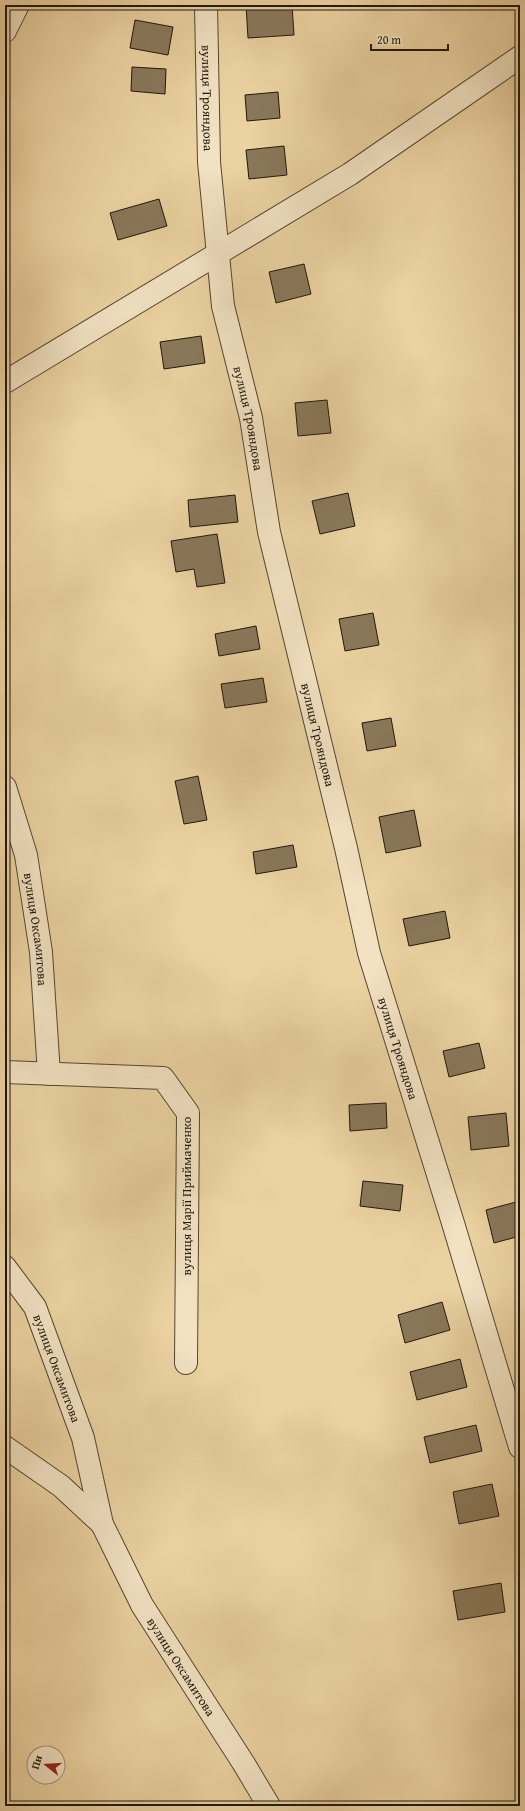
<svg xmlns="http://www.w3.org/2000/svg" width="525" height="1811" viewBox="0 0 525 1811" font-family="'Gentium Book Plus',serif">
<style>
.building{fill:#89785a;stroke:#1f170d}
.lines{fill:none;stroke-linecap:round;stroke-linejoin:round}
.minor-casing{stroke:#524632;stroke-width:24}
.minor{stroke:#f2e2c2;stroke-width:22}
.labels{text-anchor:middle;stroke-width:3.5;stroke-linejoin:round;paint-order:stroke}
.street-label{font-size:13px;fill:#1f170d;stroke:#f2e2c2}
</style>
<rect width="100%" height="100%" fill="#ebd2a1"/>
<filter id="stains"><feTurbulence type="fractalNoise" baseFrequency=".005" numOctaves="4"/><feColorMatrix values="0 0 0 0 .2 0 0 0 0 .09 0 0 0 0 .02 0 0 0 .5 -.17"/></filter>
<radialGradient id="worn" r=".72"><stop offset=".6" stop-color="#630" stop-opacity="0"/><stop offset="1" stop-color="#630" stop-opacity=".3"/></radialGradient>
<path class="building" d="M 246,5 L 292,5 L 294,35 L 248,38 Z
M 135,20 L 173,27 L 168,55 L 130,48 Z
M 132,67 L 166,69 L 165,94 L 131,91 Z
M 278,92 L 280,118 L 247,121 L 245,95 Z
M 284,146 L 287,175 L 249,179 L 246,150 Z
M 159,199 L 167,226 L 118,240 L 110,213 Z
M 304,264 L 311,294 L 276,303 L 269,272 Z
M 201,336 L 205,363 L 164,369 L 160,342 Z
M 327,400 L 331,433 L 298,436 L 295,403 Z
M 348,493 L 355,526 L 320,534 L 312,501 Z
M 235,495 L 238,522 L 190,527 L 188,500 Z
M 217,534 L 225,583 L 197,587 L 194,569 L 176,572 L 171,541 Z
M 373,613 L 379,645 L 345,651 L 339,619 Z
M 256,626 L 260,649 L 219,656 L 215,634 Z
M 263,678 L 267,702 L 225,708 L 221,684 Z
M 391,718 L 396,746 L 367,751 L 362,723 Z
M 198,776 L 207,820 L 184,824 L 175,781 Z
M 414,810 L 421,846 L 386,853 L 379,817 Z
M 293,845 L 297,867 L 256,874 L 253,852 Z
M 445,911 L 450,938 L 409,946 L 403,919 Z
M 479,1043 L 485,1068 L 449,1077 L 443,1051 Z
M 386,1103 L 387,1128 L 350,1131 L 349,1105 Z
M 506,1113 L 509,1146 L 471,1150 L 468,1117 Z
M 363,1181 L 403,1185 L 400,1211 L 360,1206 Z
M 516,1202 L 520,1218 L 520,1236 L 494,1243 L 486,1210 Z
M 442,1302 L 450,1330 L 405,1343 L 398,1315 Z
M 460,1359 L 467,1387 L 417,1400 L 410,1372 Z
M 476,1425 L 482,1451 L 430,1463 L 424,1437 Z
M 492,1484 L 499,1516 L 459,1524 L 453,1492 Z
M 501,1583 L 505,1612 L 458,1620 L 453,1591 Z"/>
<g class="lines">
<g class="minor-casing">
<g id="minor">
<path id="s1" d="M 206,5 L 209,162 L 223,306 L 251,418 L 269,532 L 346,848 L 369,953 L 453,1223 L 520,1447"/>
<path d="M 5,31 L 18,5"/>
<path d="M 5,382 L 350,174 L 520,57"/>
<path id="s2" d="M 5,787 L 26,855 L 41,952 L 49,1074"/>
<path d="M 5,1072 L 163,1078 L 188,1113 L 186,1363"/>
<path id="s3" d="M 5,1267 L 35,1307 L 83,1438 L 102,1524 L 142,1605 L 244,1764 L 269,1806"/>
<path d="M 5,1447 L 61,1486 L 102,1524"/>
</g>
</g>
<use href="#minor" class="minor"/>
</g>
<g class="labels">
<g class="street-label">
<text dy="5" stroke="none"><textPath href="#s1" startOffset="93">вулиця Трояндова</textPath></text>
<text dy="5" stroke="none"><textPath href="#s1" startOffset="417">вулиця Трояндова</textPath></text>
<text dy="5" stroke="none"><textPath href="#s1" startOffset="741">вулиця Трояндова</textPath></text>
<text dy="5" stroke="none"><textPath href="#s2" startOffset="146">вулиця Оксамитова</textPath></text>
<text dy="5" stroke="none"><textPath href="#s1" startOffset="1065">вулиця Трояндова</textPath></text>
<text transform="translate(186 1196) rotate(-90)" y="5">вулиця Марії Приймаченко</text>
<text dy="5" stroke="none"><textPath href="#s3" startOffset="115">вулиця Оксамитова</textPath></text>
<text dy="5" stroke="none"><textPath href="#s3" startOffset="441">вулиця Оксамитова</textPath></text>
</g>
</g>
<rect width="525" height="1811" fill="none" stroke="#ebd2a1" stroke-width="20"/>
<rect x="6" y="6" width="513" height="1799" fill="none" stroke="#1f170d" stroke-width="2"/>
<rect x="10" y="10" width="505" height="1791" fill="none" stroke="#1f170d"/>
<g transform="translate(46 1765) rotate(287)"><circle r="19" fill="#f2e2c2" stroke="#9e917a"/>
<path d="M0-3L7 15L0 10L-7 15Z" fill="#8f2418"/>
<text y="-6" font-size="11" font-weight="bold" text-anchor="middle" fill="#1f170d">Пн</text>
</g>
<path d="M371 44v6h77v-6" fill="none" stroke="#1f170d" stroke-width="2"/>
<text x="377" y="44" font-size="12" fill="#1f170d" stroke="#f2e2c2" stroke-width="3" paint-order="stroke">20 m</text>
<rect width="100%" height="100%" filter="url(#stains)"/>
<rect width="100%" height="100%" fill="url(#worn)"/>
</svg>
